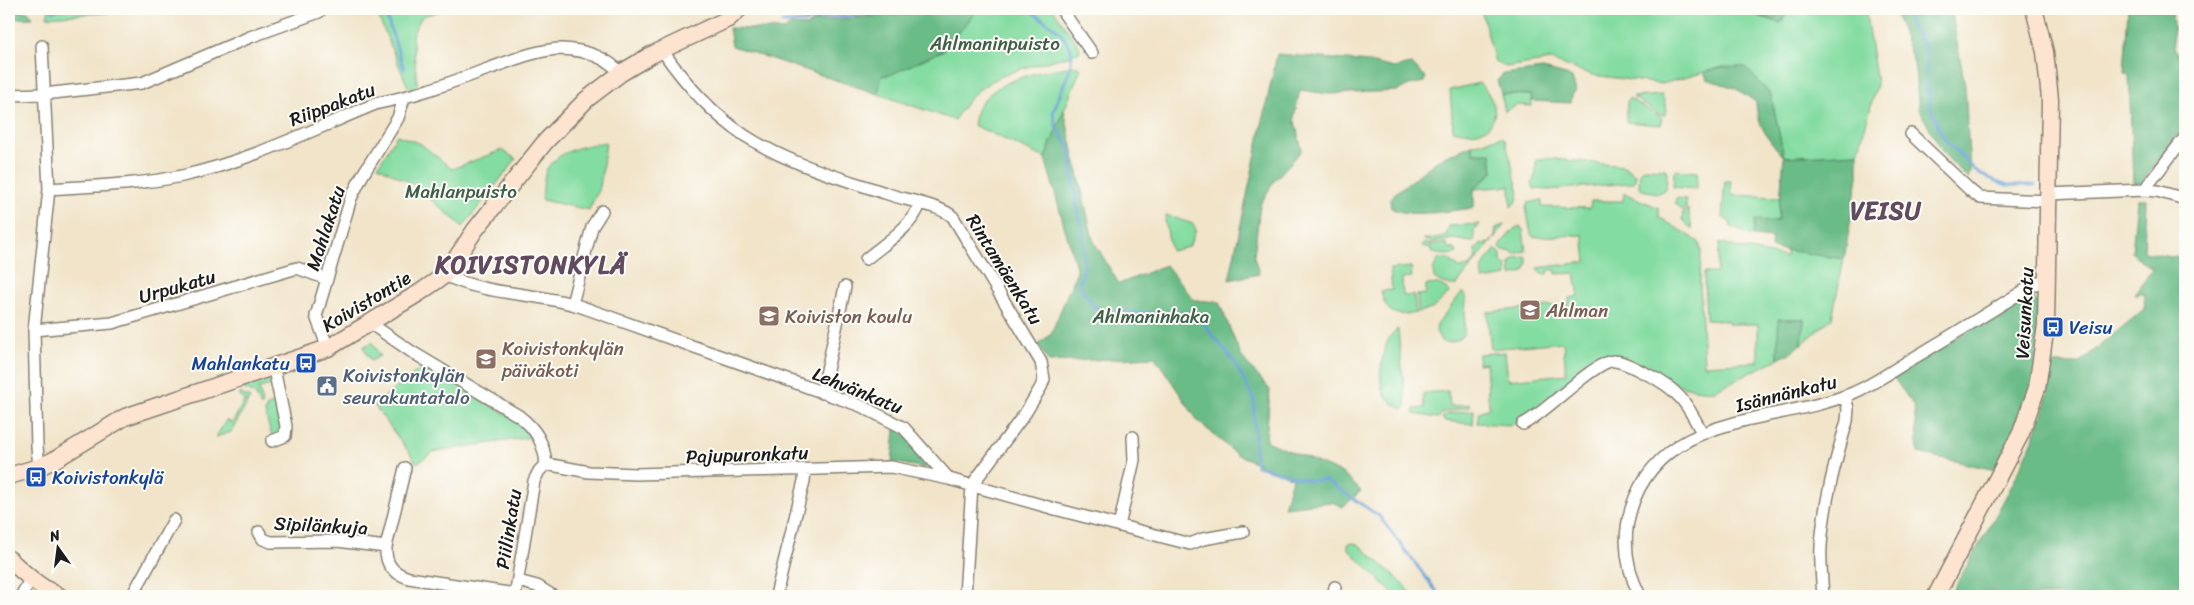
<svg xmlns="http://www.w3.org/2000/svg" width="2194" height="605" viewBox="0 0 2194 605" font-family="Sriracha,sans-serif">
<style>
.green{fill:#83dca1;stroke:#507c5e}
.forest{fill:#6abc87;stroke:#436c52}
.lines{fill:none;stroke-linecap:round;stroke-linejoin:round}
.stream{stroke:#659fd4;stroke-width:3}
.street-casing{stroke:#868072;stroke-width:14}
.secondary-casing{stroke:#868072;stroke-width:19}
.street{stroke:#fff;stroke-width:11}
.secondary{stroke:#fde4d1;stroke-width:16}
.labels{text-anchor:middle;stroke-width:4;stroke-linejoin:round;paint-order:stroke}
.park-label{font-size:19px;fill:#405f4b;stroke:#fdfcf7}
.street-label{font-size:19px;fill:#1c1c1c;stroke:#fdfcf7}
.education-label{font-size:19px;fill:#785e54;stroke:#fdfcf7;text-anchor:start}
.transit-label{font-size:19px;fill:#164399;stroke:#fdfcf7;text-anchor:start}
.service-label{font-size:19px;fill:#4e5e75;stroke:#fdfcf7;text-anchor:start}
.district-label{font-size:24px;font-weight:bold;letter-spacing:1px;fill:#614b5e;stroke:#fdfcf7}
</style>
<rect width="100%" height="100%" fill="#fdfcf7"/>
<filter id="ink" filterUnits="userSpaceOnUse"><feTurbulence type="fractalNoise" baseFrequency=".02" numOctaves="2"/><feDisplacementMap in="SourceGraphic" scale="10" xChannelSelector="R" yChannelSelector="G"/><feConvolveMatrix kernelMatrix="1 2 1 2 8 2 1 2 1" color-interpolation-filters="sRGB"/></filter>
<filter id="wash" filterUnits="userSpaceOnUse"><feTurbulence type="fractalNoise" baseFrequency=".0096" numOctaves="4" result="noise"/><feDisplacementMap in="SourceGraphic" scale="20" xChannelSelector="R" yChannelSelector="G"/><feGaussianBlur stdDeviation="1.12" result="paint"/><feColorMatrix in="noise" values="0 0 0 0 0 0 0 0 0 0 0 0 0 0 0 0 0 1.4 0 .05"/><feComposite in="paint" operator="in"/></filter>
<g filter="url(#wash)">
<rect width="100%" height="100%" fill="#f1e4c9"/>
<path class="green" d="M 49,9 L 93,9 L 87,14 L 47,17 Z
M 375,9 L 449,9 L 422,16 L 412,35 L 418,90 L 414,90 L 408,87 Z
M 975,9 L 1053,9 L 1080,48 L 1079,53 C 1044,64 1000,69 973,95 C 966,102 960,112 954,120 L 878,94 L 881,76 L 892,74 L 976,12 Z
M 1481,9 L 1737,9 L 1781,23 L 1790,9 L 1865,9 L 1877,84 L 1858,153 L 1784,157 L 1771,95 L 1723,67 L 1662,84 L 1592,75 L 1550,60 L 1506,67 L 1495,62 Z
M 1072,66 L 1081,68 L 1045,158 L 973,125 C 978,80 1036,73 1072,66 Z
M 1479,83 C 1509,111 1493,142 1453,130 L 1450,90 Z
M 1501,94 L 1531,95 L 1532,106 L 1517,105 L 1505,111 Z
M 1662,95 L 1667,110 L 1665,115 L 1660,115 L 1633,97 Z
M 1629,98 L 1662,118 L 1661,125 L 1626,122 L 1627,102 Z
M 397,135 L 421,144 L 452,169 L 502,150 L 516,159 L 463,227 L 413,184 L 378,166 Z
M 1501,137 L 1505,139 L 1519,193 L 1517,201 L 1511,207 L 1510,186 L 1474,189 L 1493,172 L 1491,154 L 1473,153 L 1472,145 Z
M 606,142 L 600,187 L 589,210 L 542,200 C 543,191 543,177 547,169 C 560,149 585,146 606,142 Z
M 1546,158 L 1624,166 L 1636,175 L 1634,182 L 1630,183 L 1548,190 L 1534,189 L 1532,183 L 1536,173 L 1536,160 Z
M 1645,168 L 1665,169 L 1667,171 L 1666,189 L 1658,193 L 1641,190 L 1639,186 L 1640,171 Z
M 1676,170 L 1698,172 L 1696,189 L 1673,187 L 1674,173 Z
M 1725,181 L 1731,181 L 1732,195 L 1780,197 L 1778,221 L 1755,221 L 1753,236 L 1731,227 L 1730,222 L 1722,217 Z
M 1624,193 L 1659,208 L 1659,217 L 1699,242 L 1701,251 L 1700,282 L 1704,365 L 1758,362 L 1758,324 L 1729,324 L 1728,321 L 1706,320 L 1704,273 L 1717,273 L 1720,242 L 1739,248 L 1786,257 L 1787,250 L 1844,259 L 1832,318 L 1802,344 L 1804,319 L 1779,319 L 1778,359 L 1715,390 C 1687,393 1660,376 1636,364 C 1627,360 1617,354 1607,356 C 1594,358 1536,410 1522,421 L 1510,425 L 1477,423 L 1479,412 L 1489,408 L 1486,363 L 1478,364 L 1479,354 L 1505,352 L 1508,380 L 1566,374 L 1563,342 L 1491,349 L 1487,312 L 1569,304 L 1569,298 L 1579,296 L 1575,273 L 1556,274 L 1556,270 L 1549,270 L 1548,274 L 1541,274 L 1537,268 L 1586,262 L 1583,235 L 1533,237 L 1531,234 L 1526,208 L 1528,203 L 1542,200 L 1542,207 L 1590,208 L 1591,201 L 1623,201 Z
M 1676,198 L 1686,199 L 1686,208 L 1682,210 L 1675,203 Z
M 1688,209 L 1692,229 L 1682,220 L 1683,212 Z
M 1166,215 L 1193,224 L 1196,230 L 1189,247 L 1171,251 L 1165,220 Z
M 1479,224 L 1474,231 L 1474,241 L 1472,242 L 1453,239 L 1433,243 L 1423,239 L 1435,239 L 1446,236 L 1449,226 Z
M 1505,224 L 1456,286 L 1442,283 L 1434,278 L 1433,270 L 1438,259 L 1449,259 L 1459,268 L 1469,267 L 1476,259 L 1475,249 L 1480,244 L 1490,243 L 1495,237 L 1496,228 Z
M 1520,226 L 1523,230 L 1526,251 L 1514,254 L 1511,251 L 1503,251 L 1499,246 L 1514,229 Z
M 1424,243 L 1433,245 L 1446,243 L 1448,248 L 1455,249 L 1457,253 C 1449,256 1439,255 1431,252 L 1431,248 L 1422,246 Z
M 1496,249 L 1501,254 L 1501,262 L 1506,265 L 1507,276 L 1483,280 C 1477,269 1489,258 1496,249 Z
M 1527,257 L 1527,264 L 1524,272 L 1511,276 L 1510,264 L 1515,258 Z
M 1411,267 L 1412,277 L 1402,278 L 1403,296 L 1414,295 L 1416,313 C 1395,317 1386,314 1381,291 L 1392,290 L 1390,269 Z
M 1438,284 L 1448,289 L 1449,293 L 1432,309 L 1418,312 L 1417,295 L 1426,294 L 1426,285 Z
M 1462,292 L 1465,294 L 1466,299 L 1464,333 C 1459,342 1450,344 1441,341 L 1436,331 L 1437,325 Z
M 1398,329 L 1406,407 L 1403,409 C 1395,406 1387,399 1383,391 C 1377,377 1383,336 1398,329 Z
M 372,342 L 380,356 L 371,361 L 363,347 Z
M 425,365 L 522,424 L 532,437 L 433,452 L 417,463 L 374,405 Z
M 270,378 L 272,385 L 259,388 L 263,405 L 261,407 L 255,394 L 242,388 Z
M 1448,391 L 1450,406 L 1470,404 L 1469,407 L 1443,412 L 1438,418 L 1414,414 L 1414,409 L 1424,408 L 1423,393 Z
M 240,393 L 250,398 L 231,432 L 216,437 L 226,420 L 232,423 L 245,400 L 239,396 Z
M 277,403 L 282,432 L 272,437 L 265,413 L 267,406 Z
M 1474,410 L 1473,424 L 1444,421 L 1442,418 L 1446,414 Z
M 1353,543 L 1358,544 L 1396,577 L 1414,596 L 1396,596 L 1348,549 L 1348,544 Z"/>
<path class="forest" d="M 9,9 L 29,12 L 33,18 L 9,19 Z
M 93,9 L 164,9 L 87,14 Z
M 924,9 L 975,9 L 976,12 L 944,50 L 892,74 L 882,76 L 878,94 L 732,46 L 729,28 L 784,30 L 790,25 L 805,26 L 817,21 L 905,14 Z
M 1737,9 L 1790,9 L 1781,23 Z
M 1894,9 L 1951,9 L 1965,86 L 1970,173 L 1968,179 L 1943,153 L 1919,109 L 1914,63 Z
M 2128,9 L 2172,9 L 2174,47 L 2185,67 L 2185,125 L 2141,183 L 2133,183 L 2129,75 L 2124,73 Z
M 1277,54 L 1369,62 L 1394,68 L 1411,64 L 1426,77 L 1424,82 L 1409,85 L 1397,91 L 1329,94 L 1300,90 L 1294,118 L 1302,150 L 1274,181 L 1260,205 L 1254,256 L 1259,274 L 1229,280 Z
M 1723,67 L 1745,67 L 1771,95 L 1784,157 L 1858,153 L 1858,177 L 1844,259 L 1771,248 L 1772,238 L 1753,236 L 1755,220 L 1778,221 L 1784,157 C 1769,140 1757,126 1756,102 L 1735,88 L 1707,79 L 1704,72 Z
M 1543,69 L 1566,75 L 1572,78 L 1576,91 L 1572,95 L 1571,103 L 1532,101 L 1531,95 L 1501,94 L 1497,81 L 1503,74 Z
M 1064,110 L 1093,240 L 1119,284 L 1166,265 L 1194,300 L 1219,302 L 1241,356 L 1270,390 L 1266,441 L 1342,473 L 1361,491 L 1343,507 L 1332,502 L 1284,507 L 1292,478 L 1236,454 L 1198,421 L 1155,357 L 1049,362 L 1038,345 L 1051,334 L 1077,271 L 1045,158 Z
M 1472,145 L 1474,153 L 1491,153 L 1493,172 L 1474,189 L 1474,208 C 1452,210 1410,219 1391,208 L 1390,200 L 1395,193 L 1439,159 Z
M 2137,199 L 2146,199 L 2144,252 L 2170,257 L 2185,255 L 2185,596 L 1950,596 C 1988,526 2044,445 2053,364 L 2078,364 L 2144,309 L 2145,293 L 2134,294 L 2152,269 L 2132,253 Z
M 2022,298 L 2035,299 L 2039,304 L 2038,341 L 2032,390 L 1995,470 L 1918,453 L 1914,406 L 1893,377 Z
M 1778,319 L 1804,319 L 1802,344 L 1791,353 L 1778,359 Z
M 895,429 L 905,434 L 930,461 L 925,468 L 892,462 Z"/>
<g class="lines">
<path class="stream" d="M 384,9 L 404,69
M 1028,9 L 1059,31 L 1070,47 L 1072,53 L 1070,69 L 1053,112 L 1056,127 L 1070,148 L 1077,209 L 1083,227 L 1084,269 L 1079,285 L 1097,310 L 1181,315 L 1203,323 L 1234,362 L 1254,399 L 1255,458 L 1257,466 L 1310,481 L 1325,480 L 1379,516 L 1440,596
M 1907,9 L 1909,23 L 1925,46 L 1929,103 L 1944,139 L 1979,174 L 2007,185 L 2035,185
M 53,11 L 59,9
M 782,23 L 804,22 L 820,18 L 889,13 L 910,9"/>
</g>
</g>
<g filter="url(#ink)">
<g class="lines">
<g class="street-casing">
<path id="street" d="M 1061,9 L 1092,53
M 662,50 C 684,82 711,113 744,135 C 786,163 838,177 885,193 C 904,200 940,205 953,217 L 1041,362 L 1044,379 L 1041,387 L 1026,412 L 972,485 L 965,596
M 9,95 L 44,94 L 142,83 L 250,37 L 319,12
M 1911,134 L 1971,191 L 1980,198 L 2048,201
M 49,189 C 93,186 138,185 182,176 C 250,161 314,129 378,103 C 416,96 452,82 488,69 C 510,61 539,49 562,49 C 584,50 606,57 621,73
M 2144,190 L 2185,137
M 2048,194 L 2144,190 L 2157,191 L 2185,199
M 866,259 C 885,243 911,228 920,204
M 445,275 C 487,296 535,292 579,306 L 861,406 L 904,428 L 949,479 L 1055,509 L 1190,544 L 1203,539 L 1243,532
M 572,304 L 592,227 L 602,211
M 373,321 L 377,328 L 412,352 L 519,416 C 536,429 544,443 546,464 L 539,471 L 534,481 L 515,596
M 34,330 L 112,323 L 297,268 L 327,279
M 328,348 L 316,316 L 351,198 L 362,176 L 398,118 L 404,98
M 272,367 L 275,374 L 286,426 L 285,436 L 272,441
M 822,393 L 845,287
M 1523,424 C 1545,414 1597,358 1615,361 C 1626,362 1637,370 1647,374 C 1678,389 1687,403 1702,433
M 546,464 L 589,472 L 636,474 L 891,467 L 949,479
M 39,467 L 37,447 L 34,330 L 49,189 L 42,46
M 405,468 L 386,547 C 385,565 393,573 409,578 L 515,594
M 1119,526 L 1134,460 L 1133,437
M 259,532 L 263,539 L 271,542 L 337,541 L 386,547
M 518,581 L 537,586 L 553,596
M 777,591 L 804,481 L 805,470
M 21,596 L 31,579
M 132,596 L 174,520
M 1333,596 L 1335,587
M 1640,596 C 1626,568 1622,539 1631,509 C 1661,410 1776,425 1853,393 C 1874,384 1893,370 1912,359 C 1953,335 1994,309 2035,284 L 2046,279
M 1823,596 C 1822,580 1820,563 1821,546 C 1824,503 1835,462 1847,421 L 1848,409 L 1845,396"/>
</g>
<g class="secondary-casing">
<path id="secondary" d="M 9,476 L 39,467 L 56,459 L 125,417 L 328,348 L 419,293 L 445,275 L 475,230 L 545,142 L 587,99 L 621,73 L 651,55 L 728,19 L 739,9
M 9,559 C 25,574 39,587 59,596
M 1936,596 L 2021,433 L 2037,388 L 2046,325 L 2050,99 L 2045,52 L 2034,9"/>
</g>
<use href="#street" class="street"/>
<use href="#secondary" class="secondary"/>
</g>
</g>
<defs>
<g id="university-square" transform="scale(1.125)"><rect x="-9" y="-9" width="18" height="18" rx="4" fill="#8d6e63" stroke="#fdfcf7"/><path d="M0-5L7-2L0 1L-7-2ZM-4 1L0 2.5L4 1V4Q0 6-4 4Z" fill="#fff"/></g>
<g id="school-square" transform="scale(1.125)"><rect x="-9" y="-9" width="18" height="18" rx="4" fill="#8d6e63" stroke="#fdfcf7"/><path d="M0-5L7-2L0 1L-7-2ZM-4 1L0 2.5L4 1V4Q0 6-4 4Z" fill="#fff"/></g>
<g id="bus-square" transform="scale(1.125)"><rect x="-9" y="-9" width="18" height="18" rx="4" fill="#1a4fb4" stroke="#fdfcf7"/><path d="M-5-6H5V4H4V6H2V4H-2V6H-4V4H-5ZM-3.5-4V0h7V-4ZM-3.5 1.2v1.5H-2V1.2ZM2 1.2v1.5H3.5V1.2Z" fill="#fff"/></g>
<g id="civic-square" transform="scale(1.125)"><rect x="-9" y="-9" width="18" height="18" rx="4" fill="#5c6f8a" stroke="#fdfcf7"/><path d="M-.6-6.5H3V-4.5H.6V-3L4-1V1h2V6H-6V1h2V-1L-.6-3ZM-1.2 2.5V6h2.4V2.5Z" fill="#fff"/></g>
</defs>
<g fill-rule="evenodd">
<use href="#university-square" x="1530" y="310"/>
<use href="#school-square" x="769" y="316"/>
<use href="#bus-square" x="2053" y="327"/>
<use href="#school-square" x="486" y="359"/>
<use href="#bus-square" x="306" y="363"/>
<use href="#civic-square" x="327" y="386"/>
<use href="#bus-square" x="36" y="477"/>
</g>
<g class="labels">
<g class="park-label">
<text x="995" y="50">Ahlmaninpuisto</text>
<text x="461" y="198">Mahlanpuisto</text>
<text x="1151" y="323">Ahlmaninhaka</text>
</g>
<g class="street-label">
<text transform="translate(332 104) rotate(-21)" y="7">Riippakatu</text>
<text transform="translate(325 228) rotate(-72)" y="7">Mahlakatu</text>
<text transform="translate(1005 269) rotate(58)" y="7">Rintamäenkatu</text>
<text transform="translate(177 286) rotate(-16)" y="7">Urpukatu</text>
<text transform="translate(366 301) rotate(-31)" y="7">Koivistontie</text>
<text transform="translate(2024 313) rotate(-87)" y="7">Veisunkatu</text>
<text transform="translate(858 390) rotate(22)" y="7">Lehvänkatu</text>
<text transform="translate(1786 393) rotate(-14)" y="7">Isännänkatu</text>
<text transform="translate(747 454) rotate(-2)" y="7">Pajupuronkatu</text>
<text transform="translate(321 525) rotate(3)" y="7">Sipilänkuja</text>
<text transform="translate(508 529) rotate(-81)" y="7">Piilinkatu</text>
</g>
<g class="education-label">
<text x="1546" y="317">Ahlman</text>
<text x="785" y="323">Koiviston koulu</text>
<text x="502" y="355">Koivistonkylän<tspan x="502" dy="22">päiväkoti</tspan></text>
</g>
<g class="transit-label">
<text x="2069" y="334">Veisu</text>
<text x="290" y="370" text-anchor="end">Mahlankatu</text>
<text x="52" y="484">Koivistonkylä</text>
</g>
<g class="service-label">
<text x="343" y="382">Koivistonkylän<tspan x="343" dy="22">seurakuntatalo</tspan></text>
</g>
<g class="district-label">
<text x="1886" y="219">VEISU</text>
<text x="531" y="273">KOIVISTONKYLÄ</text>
</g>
</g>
<rect width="2194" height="605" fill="none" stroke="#fdfcf7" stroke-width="30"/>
<g transform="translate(58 548) rotate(346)" stroke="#fdfcf7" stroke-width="4" paint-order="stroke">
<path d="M0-4L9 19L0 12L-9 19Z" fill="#1c1c1c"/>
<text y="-8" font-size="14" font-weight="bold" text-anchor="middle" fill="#1c1c1c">N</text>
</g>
</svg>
